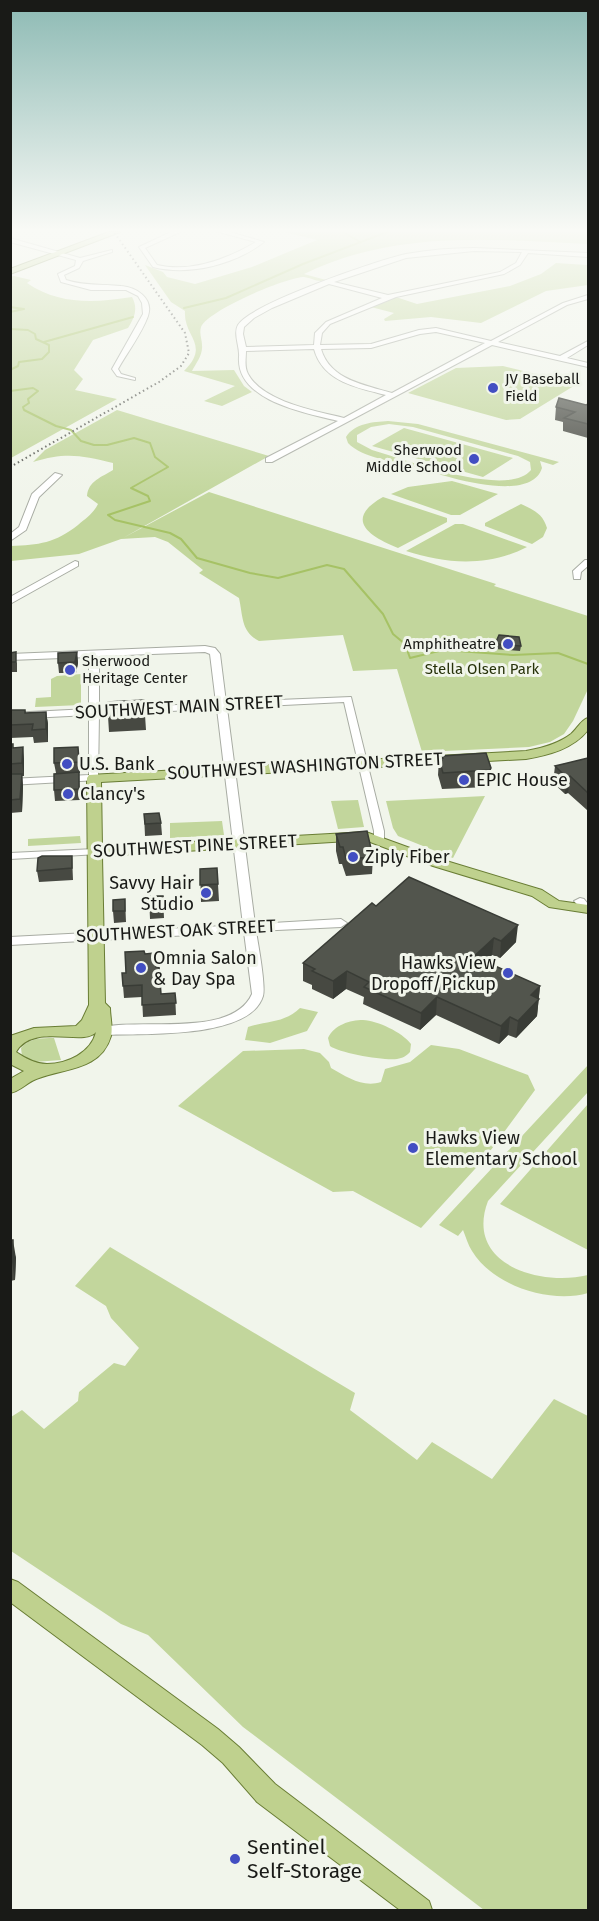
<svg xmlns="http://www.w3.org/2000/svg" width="599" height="1921" viewBox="0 0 599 1921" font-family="'Fira Sans',sans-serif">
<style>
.green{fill:#c2d69c;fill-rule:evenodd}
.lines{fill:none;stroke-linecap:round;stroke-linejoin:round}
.stream{stroke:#a6c265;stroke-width:2}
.minor-casing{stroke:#a8aca3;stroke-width:2}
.major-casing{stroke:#697d34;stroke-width:2}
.minor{fill:#fff;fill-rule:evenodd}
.major{fill:#bfd18e;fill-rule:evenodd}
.rail{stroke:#595b56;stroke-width:2;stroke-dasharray:1.5 3;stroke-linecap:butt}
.wall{fill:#474942}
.shaded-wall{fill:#393c36}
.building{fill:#52554d;stroke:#393c36;stroke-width:1.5}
.poi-dot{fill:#424ec2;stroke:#f1f5eb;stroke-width:2}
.labels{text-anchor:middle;stroke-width:6;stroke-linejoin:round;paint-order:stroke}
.far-poi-label{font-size:15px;fill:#191a17;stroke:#f1f5eb;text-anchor:start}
.far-park-label{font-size:15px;fill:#27320a;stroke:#f1f5eb}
.street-label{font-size:18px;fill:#191a17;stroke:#f1f5eb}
.poi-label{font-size:18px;fill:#191a17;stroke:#f1f5eb;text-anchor:start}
.near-poi-label{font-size:21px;fill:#191a17;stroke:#f1f5eb;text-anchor:start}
</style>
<rect width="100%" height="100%" fill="#f1f5eb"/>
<path class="green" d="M 284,232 L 588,232 L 588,244 C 492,239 393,230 304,274 L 326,280 C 318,283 312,278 304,277 C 287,277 208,310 201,327 C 199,334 202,339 202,345 C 203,355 196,363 192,371 L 234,370 L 244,386 L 252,392 L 222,406 L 204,401 L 235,386 L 184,371 C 211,344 183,337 185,311 L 171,302 L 145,265 L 163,272 L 167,277 L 195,284 L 252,267 L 317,240 Z
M 588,258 L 588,285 L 546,291 L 481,323 L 431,317 L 385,321 L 384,319 L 394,313 L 371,307 L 396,297 L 417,304 L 510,286 L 541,274 L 556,263 L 587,265 Z
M 14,276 L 31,280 L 27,283 C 59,305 95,303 132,297 C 138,308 135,317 128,328 L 93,340 L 74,370 L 83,379 L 75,390 L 117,399 L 11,458 L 10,277 Z
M 503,366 L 577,384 L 520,419 L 506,420 L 408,393 L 456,368 Z
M 117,410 L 269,456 L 123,538 L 209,492 L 496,584 L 494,586 L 588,616 L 588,689 L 573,721 L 564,734 L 550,742 L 529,747 L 422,752 L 397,669 L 353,671 L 343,635 L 259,641 C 241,632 243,616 239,598 L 199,573 L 203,570 L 168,542 L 155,537 L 121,539 L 79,554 L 11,561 L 11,546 C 39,545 55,543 78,525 C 86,518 93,514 98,504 L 87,496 C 88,481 102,477 113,470 L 113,463 C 81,455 65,452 33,462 L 45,450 Z
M 388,421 L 418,424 L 559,462 L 553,465 L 540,461 L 542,468 C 530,506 438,474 412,466 C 393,461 362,458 348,443 L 346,437 C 355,423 373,422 388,421 ZM 389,424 L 413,427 L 518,456 L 530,462 L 531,470 C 507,499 404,459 372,450 L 357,442 L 357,435 L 371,427 Z
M 404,428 L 513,458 L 483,477 L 372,446 Z
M 452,481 L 498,494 L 460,515 L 451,515 L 391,494 L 408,487 Z
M 383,497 L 447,518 L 447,522 L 398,548 C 368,536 344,519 383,497 Z
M 521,504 C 534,510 543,514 547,528 L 543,537 L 532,544 L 485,526 L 485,523 Z
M 455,524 L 463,524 L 527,547 C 488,567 446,564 406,551 Z
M 81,674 L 81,705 L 35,707 L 36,698 L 51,697 L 51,679 L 57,676 Z
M 485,796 L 453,858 L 398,836 L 393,828 L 386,801 Z
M 358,800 L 364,827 L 338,829 L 331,801 Z
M 222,821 L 224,835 L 170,838 L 170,823 Z
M 80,836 L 81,843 L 28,846 L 28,839 Z
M 300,1008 L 318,1012 L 307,1031 L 270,1043 L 245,1040 L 248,1027 C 266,1021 285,1023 300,1008 Z
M 363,1020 C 378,1021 402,1032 411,1044 L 410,1052 C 406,1056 403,1058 397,1059 C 385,1061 339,1053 330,1046 L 328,1038 C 334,1025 350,1020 363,1020 Z
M 54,1038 L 61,1060 L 35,1062 L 22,1056 L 21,1048 C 29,1038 42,1038 54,1038 Z
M 431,1045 L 459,1049 L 528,1075 L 535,1090 L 485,1158 L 421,1228 L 353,1191 L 333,1192 L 178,1106 L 243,1051 L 304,1049 L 320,1053 L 329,1062 L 331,1068 C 347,1077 363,1088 381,1082 L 385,1069 L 410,1062 Z
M 588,1065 L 588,1092 L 488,1201 C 464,1264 540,1287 588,1275 L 588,1293 C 551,1304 493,1286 472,1251 C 468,1245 466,1237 463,1230 L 458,1236 L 439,1225 Z
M 588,1104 L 588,1250 L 500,1204 Z
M 110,1247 L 355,1393 L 350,1410 L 417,1460 L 432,1442 L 492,1479 L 554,1399 L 588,1416 L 588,1910 L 484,1910 L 243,1727 L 148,1635 L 121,1624 L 11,1551 L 11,1417 L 22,1410 L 44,1429 L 78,1401 L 79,1392 L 114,1363 L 125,1366 L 139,1348 L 111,1318 L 106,1306 L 75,1286 Z"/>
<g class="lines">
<path class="stream" d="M 343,232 L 360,242
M 10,307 L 24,309 L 10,312
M 184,308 L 226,298 L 303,264 L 387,232
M 10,329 L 28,330 L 35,334 L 36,339 L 49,345 L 49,352 L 42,359 L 19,362 L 18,366 L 10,370
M 44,342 L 133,317
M 10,391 L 33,388 L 38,391 L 28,399 L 29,403 L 23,407 L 24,410 L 56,426 L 71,430 L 81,441 L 94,445 L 107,445 L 134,438 L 150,443 L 155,457 L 168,467 L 131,488 L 148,496 L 150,501 L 108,515 L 115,520 L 170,533 L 181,539 L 197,558 L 250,573 L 278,578 L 327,565 L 344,569 L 383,614 L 393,634 L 405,644 L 410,658 L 443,650 L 513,655 L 558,653 L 588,664"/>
<g class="minor-casing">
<path id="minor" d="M 171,232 L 180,232 L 145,248 L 157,265 C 191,273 227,259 256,242 L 219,232 L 230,232 L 264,242 C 234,265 189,276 153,267 L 139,247 Z
M 10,238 L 80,258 L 112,250 L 112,252 L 83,261 L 79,268 L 64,275 L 66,280 C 85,286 102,284 121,286 C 136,287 154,298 148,316 C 142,333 127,353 118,369 L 121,374 L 135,378 L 135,380 L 117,376 L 112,369 L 143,314 L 142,303 L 138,296 L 126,290 L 91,290 L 61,282 L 58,274 L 75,266 L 76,260 L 10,242 Z
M 474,248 L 588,253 L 588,257 L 528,253 L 520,265 L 504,274 L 396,297 L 330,324 L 322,333 L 320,345 L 371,344 L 419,330 L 436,328 L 491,341 L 563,303 L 588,295 L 588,299 L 567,305 L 498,342 L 560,356 L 588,341 L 588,345 L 567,358 L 588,363 L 588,367 L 492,345 L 272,462 L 266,462 L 266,458 L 338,421 C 306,413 236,401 239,357 C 240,347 233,334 238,325 C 250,304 378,260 406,254 C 428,250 451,248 474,248 ZM 474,251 L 522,252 L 516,263 L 500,272 L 388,295 L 334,282 L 406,258 ZM 329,284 L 382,298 L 326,322 L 315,333 L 314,345 L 246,347 L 243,334 L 244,327 L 254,318 L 272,308 ZM 436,332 L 485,343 L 392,393 C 365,385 330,380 321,349 L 371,348 L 420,334 ZM 314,349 C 323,382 358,388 386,395 L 344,418 C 316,411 263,402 248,374 C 244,367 246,358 246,351 Z
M 55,473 L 62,475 L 39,497 L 26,530 L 10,541 L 10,534 L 19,527 L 32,494 Z
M 585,560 L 588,560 L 588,566 L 581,572 L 580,579 L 574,579 L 573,571 Z
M 75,561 L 78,562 L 78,566 L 10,604 L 10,597 Z
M 205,646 L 215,648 L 220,654 L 226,702 L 351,697 L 384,831 L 384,839 L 379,842 L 374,839 L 374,831 L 344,702 L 227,708 L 255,924 L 341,919 L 347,923 L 341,927 L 256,931 C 258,944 266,985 263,996 C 250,1040 140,1033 103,1035 L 97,1031 L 99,1028 C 138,1017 232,1039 252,994 L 244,932 L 10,945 L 10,937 L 243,925 L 217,709 L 99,714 L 98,780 L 10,785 L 10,779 L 89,775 L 89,715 L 10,719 L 10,713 L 89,709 L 89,657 L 10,660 L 10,654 ZM 205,652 L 210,654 L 216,703 L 99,709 L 99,656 Z
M 95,849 L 99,850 L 101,852 L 99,854 L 10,859 L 10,853 Z
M 580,898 L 584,899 L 588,904 L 588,911 L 582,910 L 574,901 Z"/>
</g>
<g class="major-casing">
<path id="major" d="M 109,232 L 120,232 L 10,274 L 10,269 Z
M 588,718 L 588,730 C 573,749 549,755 526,759 L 101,782 L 102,847 L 366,832 L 443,860 L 542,890 L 559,901 L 588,905 L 588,913 L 549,907 L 532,896 L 433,866 L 365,840 L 102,856 L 105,1003 L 110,1008 C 110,1017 113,1027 111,1036 C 101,1070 66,1068 39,1078 C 28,1081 21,1091 10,1093 L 10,1079 L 24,1071 L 10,1064 L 10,1036 L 34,1028 L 76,1026 L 82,1020 L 89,1005 L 87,778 L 89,775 L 526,751 C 542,748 558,744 571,734 C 577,729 581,720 588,718 ZM 96,1032 C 91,1053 67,1064 47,1064 C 35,1064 25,1058 16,1052 C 33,1022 84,1047 96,1032 Z
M 10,1579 L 18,1582 L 218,1729 L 239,1747 L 275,1784 L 429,1901 L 432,1910 L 400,1910 L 257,1802 L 223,1763 L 202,1745 L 10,1602 Z"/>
</g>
<use href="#minor" class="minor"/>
<use href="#major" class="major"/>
<path class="rail" d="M 10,467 L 159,382 L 181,366 L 189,353 L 185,333 L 114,232"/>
</g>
<path class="wall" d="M 588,404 L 588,438 L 563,431 L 563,422 L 555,420 L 556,407 L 586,405 Z
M 495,644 L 521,646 L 520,651 L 495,649 Z
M 77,652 L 78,663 L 76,673 L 59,673 L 58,663 Z
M 10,653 L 17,663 L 17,672 L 10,672 Z
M 144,700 L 146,730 L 109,732 L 108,716 Z
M 10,710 L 25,710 L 26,713 L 46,712 L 48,724 L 48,742 L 34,743 L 33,737 L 10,738 Z
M 10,744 L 13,748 L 23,747 L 24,760 L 24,776 L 22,776 L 23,786 L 22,812 L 10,813 Z
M 78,747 L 80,773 L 79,773 L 80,800 L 55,801 L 54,790 L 56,773 L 54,763 Z
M 442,756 L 491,768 L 490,785 L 488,787 L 442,789 L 438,775 L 439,759 L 442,758 Z
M 588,758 L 588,810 L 587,810 L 568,793 L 565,794 L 553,783 L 555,766 Z
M 144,814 L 161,823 L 162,835 L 145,836 Z
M 336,834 L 373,857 L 372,874 L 346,876 L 342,864 L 339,864 L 336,851 Z
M 72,856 L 73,880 L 39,882 L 37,871 Z
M 200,869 L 218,884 L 219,901 L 201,902 Z
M 149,896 L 163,896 L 164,918 L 150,919 Z
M 125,899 L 126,922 L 114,923 L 113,911 Z
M 376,906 L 516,942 L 500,958 L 492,955 L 480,967 L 490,971 L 540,986 L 537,1016 L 516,1038 L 508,1035 L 499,1044 L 436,1015 L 420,1030 L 363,1004 L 364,997 L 346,989 L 333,999 L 312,989 L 312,985 L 303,981 L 303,963 Z
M 145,954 L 156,967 L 161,994 L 175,993 L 176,1015 L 143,1017 L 142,997 L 124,998 L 122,973 L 126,973 Z
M 10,1240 L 16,1258 L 15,1280 L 10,1281 Z"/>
<path class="shaded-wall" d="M 77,652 L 78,663 L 76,673 L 75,662 Z
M 46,712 L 48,724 L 48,742 L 46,729 Z
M 23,747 L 24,760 L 24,776 L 22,763 Z
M 491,768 L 490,785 L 488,787 L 490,770 Z
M 22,774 L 23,786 L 22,812 L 20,799 Z
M 570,776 L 568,793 L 565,794 L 566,777 Z
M 518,925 L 516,942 L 500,958 L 501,941 Z
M 494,938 L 492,955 L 467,979 L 469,961 Z
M 347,971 L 346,989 L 333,999 L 333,981 Z
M 540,986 L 537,1016 L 516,1038 L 518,1021 L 531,995 Z
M 437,997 L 436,1015 L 420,1030 L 421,1013 Z
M 510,1017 L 508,1035 L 499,1044 L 501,1026 Z
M 13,1240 L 16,1258 L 15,1280 L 12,1262 Z"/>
<path class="building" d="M 559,398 L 586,405 L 588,404 L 588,424 L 564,418 L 575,412 L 556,407 Z
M 499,635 L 519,637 L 521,646 L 495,644 Z
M 16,652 L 16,662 L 10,662 L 10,653 Z
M 77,652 L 75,662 L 58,663 L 58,653 Z
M 144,700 L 145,714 L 108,716 L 108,702 Z
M 10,710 L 25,710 L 25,713 L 46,712 L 46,729 L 32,730 L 33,724 L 10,725 Z
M 10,744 L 13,744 L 13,748 L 23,747 L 22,763 L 10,764 Z
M 78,747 L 79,762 L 54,763 L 54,748 Z
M 486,753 L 491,768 L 490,770 L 443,773 L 439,759 L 443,758 L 442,756 Z
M 588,758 L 588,793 L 570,776 L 566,777 L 555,766 Z
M 79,772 L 79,789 L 54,790 L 54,774 Z
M 10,774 L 22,774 L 20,799 L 10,800 Z
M 159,813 L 161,823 L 145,824 L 144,814 Z
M 367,831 L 373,857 L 346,859 L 343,847 L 340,847 L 336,834 Z
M 42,856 L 72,856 L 72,868 L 37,871 L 38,858 Z
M 217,868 L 218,884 L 200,885 L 200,869 Z
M 409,877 L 518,925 L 501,941 L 494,938 L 469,961 L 490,971 L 495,966 L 540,986 L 531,995 L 539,999 L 518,1021 L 510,1017 L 501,1026 L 437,997 L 421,1013 L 364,987 L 369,982 L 347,971 L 333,981 L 312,971 L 315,969 L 303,963 L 372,903 L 376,906 Z
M 149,896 L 163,896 L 164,907 L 149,907 Z
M 125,899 L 125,911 L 113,911 L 113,900 Z
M 144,951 L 145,954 L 154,953 L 156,967 L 159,967 L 161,994 L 175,993 L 176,1003 L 142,1005 L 142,985 L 123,986 L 122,973 L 126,973 L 125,952 Z
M 10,1240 L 13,1240 L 12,1262 L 10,1262 Z"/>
<linearGradient id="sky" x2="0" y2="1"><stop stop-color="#8dbab4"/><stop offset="0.46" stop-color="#f9faf6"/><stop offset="1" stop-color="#f9faf6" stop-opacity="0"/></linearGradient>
<rect width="599" height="501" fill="url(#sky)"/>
<g class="poi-dot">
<circle cx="493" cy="388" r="6"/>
<circle cx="474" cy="459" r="6"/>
<circle cx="508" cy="644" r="6"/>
<circle cx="70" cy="670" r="6"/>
<circle cx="67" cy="764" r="6"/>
<circle cx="464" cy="780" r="6"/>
<circle cx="68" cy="794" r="6"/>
<circle cx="353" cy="857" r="6"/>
<circle cx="206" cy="893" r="6"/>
<circle cx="141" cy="968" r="6"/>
<circle cx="508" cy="973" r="6"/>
<circle cx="413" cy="1148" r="6"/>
<circle cx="235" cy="1859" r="6"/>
</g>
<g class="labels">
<g class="far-poi-label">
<text x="505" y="384">JV Baseball<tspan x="505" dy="17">Field</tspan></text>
<text x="462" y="455" text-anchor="end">Sherwood<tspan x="462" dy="17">Middle School</tspan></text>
<text x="496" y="649" text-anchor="end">Amphitheatre</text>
<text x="82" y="666">Sherwood<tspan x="82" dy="17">Heritage Center</tspan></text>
</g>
<g class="far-park-label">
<text x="482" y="674">Stella Olsen Park</text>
</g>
<g class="street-label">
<text transform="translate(179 707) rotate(-3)" y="6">SOUTHWEST MAIN STREET</text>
<text transform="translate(305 766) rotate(-3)" y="6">SOUTHWEST WASHINGTON STREET</text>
<text transform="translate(195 846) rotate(-3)" y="6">SOUTHWEST PINE STREET</text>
<text transform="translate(176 931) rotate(-3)" y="6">SOUTHWEST OAK STREET</text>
</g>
<g class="poi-label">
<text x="79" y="770">U.S. Bank</text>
<text x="476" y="786">EPIC House</text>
<text x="80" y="800">Clancy's</text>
<text x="365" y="863">Ziply Fiber</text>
<text x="194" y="889" text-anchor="end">Savvy Hair<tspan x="194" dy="21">Studio</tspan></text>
<text x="153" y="964">Omnia Salon<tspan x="153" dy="21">&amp; Day Spa</tspan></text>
<text x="496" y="969" text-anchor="end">Hawks View<tspan x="496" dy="21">Dropoff/Pickup</tspan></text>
<text x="425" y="1144">Hawks View<tspan x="425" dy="21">Elementary School</tspan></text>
</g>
<g class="near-poi-label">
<text x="247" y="1854">Sentinel<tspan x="247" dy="24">Self-Storage</tspan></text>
</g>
</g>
<rect width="599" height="1921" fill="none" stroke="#191a17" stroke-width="24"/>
</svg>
